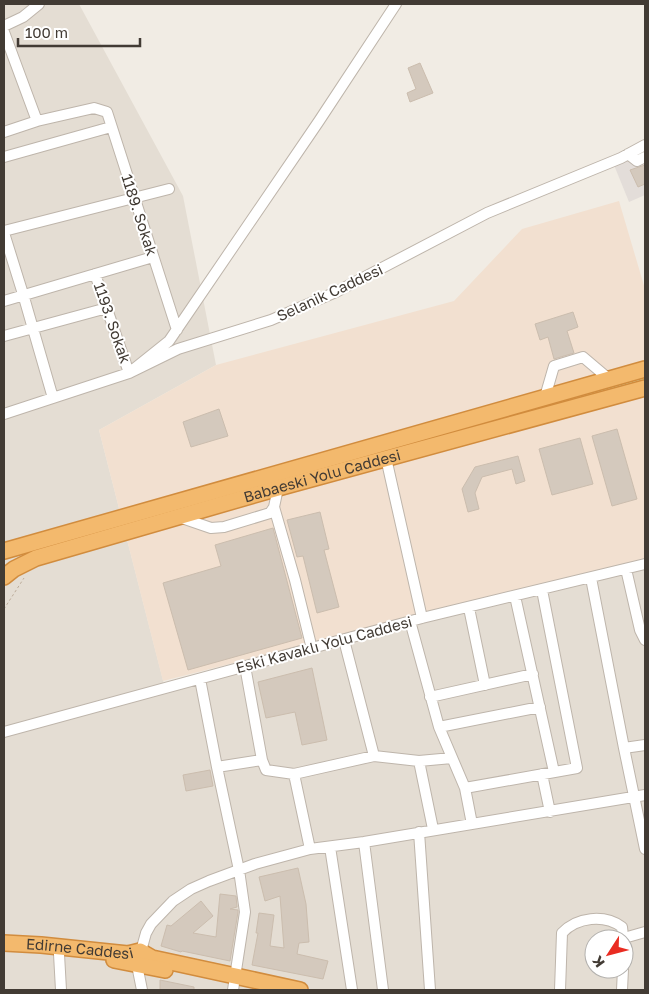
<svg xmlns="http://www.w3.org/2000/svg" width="649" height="994" viewBox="0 0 649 994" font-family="'Golos Text',sans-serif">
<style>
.residential{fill:#e4ddd3;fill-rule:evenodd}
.commercial{fill:#f2e0d0}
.industrial{fill:#e3ddd9}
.green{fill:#d1e2af}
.building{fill:#d4c9bd;stroke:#cbbdae}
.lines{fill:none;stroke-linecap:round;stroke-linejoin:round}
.minor-casing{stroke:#beb5ab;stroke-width:12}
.highway-casing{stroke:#d18c3e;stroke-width:18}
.path{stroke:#bcac9a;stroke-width:1;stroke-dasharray:2.5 2.5;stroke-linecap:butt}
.minor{stroke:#fff;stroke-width:10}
.highway{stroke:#f3b96d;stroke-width:15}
.labels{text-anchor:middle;stroke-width:4;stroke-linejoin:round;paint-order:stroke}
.street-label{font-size:15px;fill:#423b34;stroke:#fff}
</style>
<rect width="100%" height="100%" fill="#f1ece4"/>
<path class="residential" d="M 4,4 L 79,4 L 183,196 L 216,365 L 99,430 L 166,692 L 645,564 L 645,990 L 4,990 ZM 594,939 L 624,939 L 624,969 L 594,969 Z"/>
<path class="commercial" d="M 619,201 L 645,289 L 645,564 L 315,642 L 163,681 L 99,430 L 216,365 L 454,301 L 522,229 Z"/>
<path class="industrial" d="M 645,148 L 645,195 L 629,202 L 614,165 Z"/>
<path class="green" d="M 645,375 L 645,381 L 51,546 Z"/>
<path class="building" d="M 420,63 L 433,93 L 410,102 L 407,93 L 416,89 L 408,68 Z
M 645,165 L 645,184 L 638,187 L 630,170 Z
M 573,312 L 578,327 L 567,331 L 574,353 L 554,359 L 548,337 L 540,340 L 535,324 Z
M 219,409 L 228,436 L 191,447 L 183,422 Z
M 617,429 L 637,499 L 612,506 L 592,436 Z
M 580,438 L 593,484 L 552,495 L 539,449 Z
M 518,456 L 525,481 L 516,484 L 512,469 L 482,477 L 475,493 L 479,509 L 468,512 L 462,489 L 475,467 Z
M 320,512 L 329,549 L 324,550 L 339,607 L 317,613 L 303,556 L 297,557 L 287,520 Z
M 273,528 L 302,638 L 188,670 L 163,583 L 221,566 L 215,545 Z
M 312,668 L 327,740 L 302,745 L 295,712 L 266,718 L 258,682 Z
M 210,770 L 213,786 L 186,791 L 183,775 Z
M 298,868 L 306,904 L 309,942 L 299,943 L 297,954 L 328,961 L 323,979 L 252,965 L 258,933 L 256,933 L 259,913 L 274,915 L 270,946 L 284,948 L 280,896 L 265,901 L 259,877 Z
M 220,894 L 236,896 L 237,907 L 230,909 L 238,910 L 238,912 L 230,961 L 182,951 L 181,952 L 161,946 L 167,925 L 171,926 L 201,901 L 213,916 L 193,933 L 216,937 Z
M 160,980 L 194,987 L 194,990 L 160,990 Z"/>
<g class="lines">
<g class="minor-casing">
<path id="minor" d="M 4,26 L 23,17 L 39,4
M 4,32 L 37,121
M 4,132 L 37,121 L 94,108 L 107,112 L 177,330
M 628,154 L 637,161 L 645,157
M 4,157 L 111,127
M 4,231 L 169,189
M 4,233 L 23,294 L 53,398
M 95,274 L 129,373 L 169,341 L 319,121 L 396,4
M 4,301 L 153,257
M 4,336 L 107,308
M 545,397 L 554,366 L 583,357 L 609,379
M 4,414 L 129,373 L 178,349 L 271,320 L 336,292 L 487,213 L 621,158 L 645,145
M 386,458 L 422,618
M 274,507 L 295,580 L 312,649
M 179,517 L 211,528 L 224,527 L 270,513 L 274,507 L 278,488
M 626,569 L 640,630 L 645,640
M 591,578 L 624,748 L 645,849
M 515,596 L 554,772
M 469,608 L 485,685
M 410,621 L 439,727 L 465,788 L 472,824
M 245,666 L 262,760 L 266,770 L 294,774 L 310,849
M 200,679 L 217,767 L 239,870 L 245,912 L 233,990
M 430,697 L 533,674
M 439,727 L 540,707
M 4,732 L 422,618 L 645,564
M 624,748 L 645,745
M 374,756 L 419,761
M 217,767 L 262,760
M 294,774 L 374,756 L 344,640
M 542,774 L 550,812
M 465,788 L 577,768 L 542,590
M 433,829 L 419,761 L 452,758
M 419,832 L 430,990
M 364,842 L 383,990
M 330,847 L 352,990
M 624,938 L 645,932
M 141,951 L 146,933 L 151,924 L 173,901 L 191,889 L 209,881 L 255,864 L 310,849 L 364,842 L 645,795
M 59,954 L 61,990
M 137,965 L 142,990
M 560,990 L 562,933 C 577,917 604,914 622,927 L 624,946
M 622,990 L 623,969"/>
</g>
<g class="highway-casing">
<g id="highway">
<path d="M 4,551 L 645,369"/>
<path id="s1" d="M 4,577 L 14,569 L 36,558 L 278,488 L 645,388"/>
<path id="s2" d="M 4,943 L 41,945 L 128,954 L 140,951 L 152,958 L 300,990"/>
<path d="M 114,960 L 165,970"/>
</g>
</g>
<path class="path" d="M 4,609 L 24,578"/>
<use href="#minor" class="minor"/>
<use href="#highway" class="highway"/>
</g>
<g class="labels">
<g class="street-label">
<text transform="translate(139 215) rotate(72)" y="5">1189. Sokak</text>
<text transform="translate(330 293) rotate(-25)" y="5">Selanik Caddesi</text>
<text transform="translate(112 323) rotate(71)" y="5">1193. Sokak</text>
<text dy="5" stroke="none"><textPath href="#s1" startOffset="335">Babaeski Yolu Caddesi</textPath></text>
<text transform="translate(324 645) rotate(-15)" y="5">Eski Kavaklı Yolu Caddesi</text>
<text dy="5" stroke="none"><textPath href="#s2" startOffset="76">Edirne Caddesi</textPath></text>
</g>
</g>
<rect width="649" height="994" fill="none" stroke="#423b34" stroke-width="10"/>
<g transform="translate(609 954) rotate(234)"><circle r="24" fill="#ffffff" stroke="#b3b1ae"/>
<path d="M0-4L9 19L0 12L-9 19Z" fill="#e92c22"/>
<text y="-8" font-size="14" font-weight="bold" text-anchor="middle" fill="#423b34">K</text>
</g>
<path d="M18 38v8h122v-8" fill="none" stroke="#423b34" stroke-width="2.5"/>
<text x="25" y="38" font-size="15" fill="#423b34" stroke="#ffffff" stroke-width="4" paint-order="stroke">100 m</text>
</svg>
